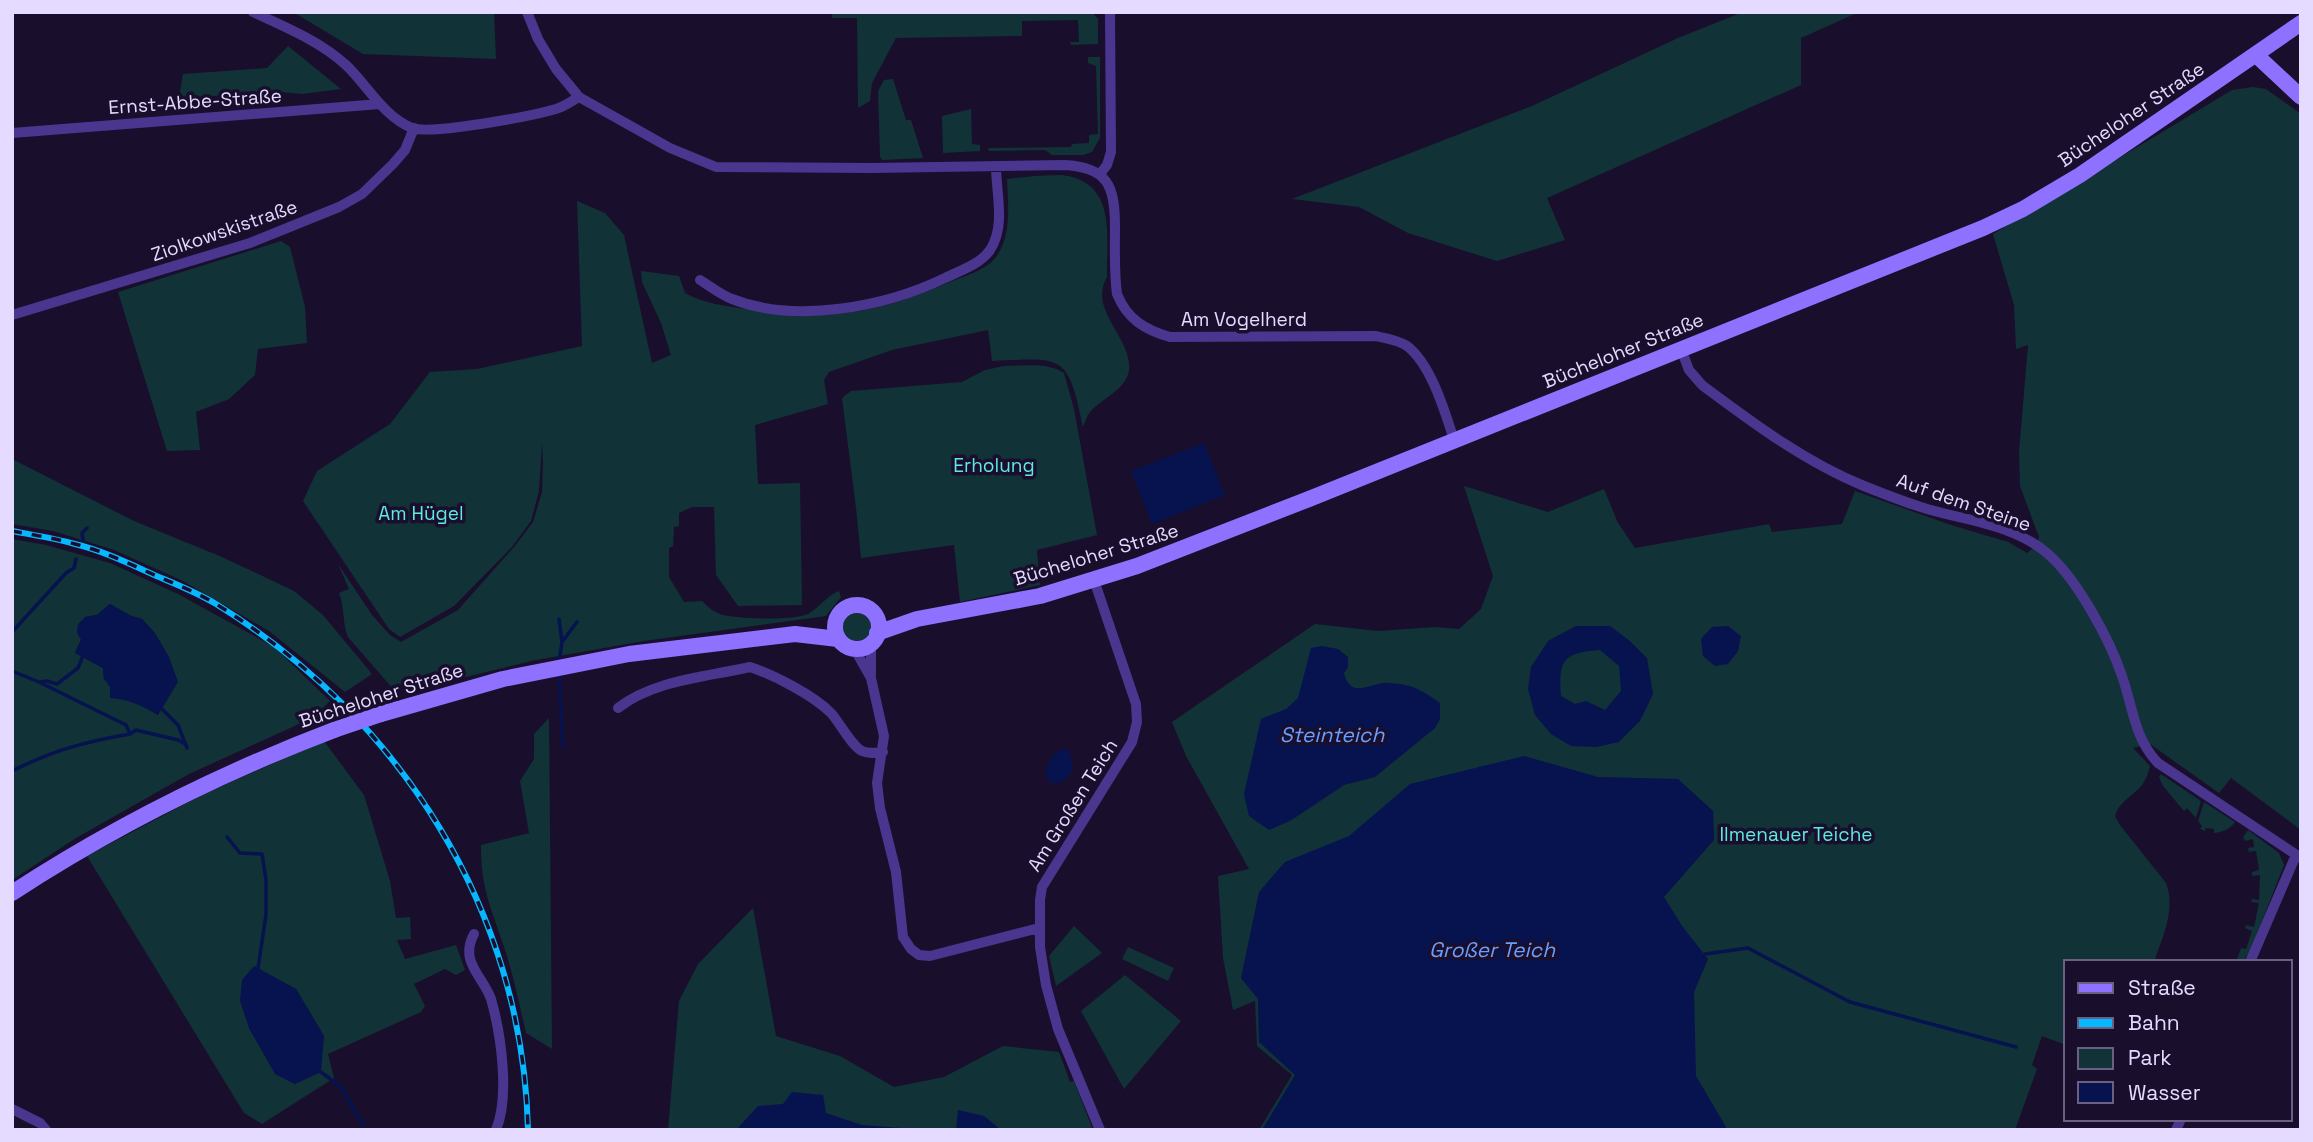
<svg xmlns="http://www.w3.org/2000/svg" width="2313" height="1142" viewBox="0 0 2313 1142" font-family="'Space Grotesk',sans-serif">
<style>
.green{fill:#113237;fill-rule:evenodd}
.water{fill:#06134e;fill-rule:evenodd}
.lines{fill:none;stroke-linecap:round;stroke-linejoin:round}
.stream{stroke:#06134e;stroke-width:3.5}
.street{stroke:#4a368f;stroke-width:10}
.secondary{stroke:#8f71ff;stroke-width:16}
.rail-casing{stroke:#06b8ff;stroke-width:6}
.rail{stroke:#190f2d;stroke-width:3.5;stroke-dasharray:10;stroke-linecap:butt}
.secondary-bridge{stroke:#8f71ff;stroke-width:16}
.labels{text-anchor:middle;stroke-width:7;stroke-linejoin:round;paint-order:stroke}
.street-label{font-size:19px;fill:#e5daff;stroke:#190f2d}
.park-label{font-size:19px;fill:#5bebe1;stroke:#190f2d}
.water-label{font-size:21px;font-style:italic;fill:#689eff;stroke:#190f2d}
</style>
<rect width="100%" height="100%" fill="#190f2d"/>
<path class="green" d="M 293,12 L 494,12 L 496,59 L 363,54 Z
M 832,12 L 1092,12 L 1098,19 L 1098,44 L 1071,45 L 1070,42 L 1079,42 L 1078,20 L 1022,21 L 1022,36 L 896,38 L 872,83 L 870,101 L 858,108 L 857,18 L 832,18 Z
M 1743,12 L 1859,12 L 1801,38 L 1801,85 L 1547,198 L 1565,240 L 1497,261 L 1408,233 L 1359,207 L 1292,199 L 1532,106 L 1678,38 Z
M 288,46 L 341,89 L 302,94 L 281,92 L 179,98 L 183,74 L 267,68 Z
M 1088,57 L 1100,57 L 1100,138 L 1092,152 L 1083,155 L 1052,155 L 1045,150 L 989,151 L 988,148 L 1071,147 L 1072,144 L 1089,143 L 1089,135 L 1098,134 L 1096,66 L 1088,63 Z
M 893,79 L 906,120 L 911,120 L 923,158 L 882,160 L 880,157 L 878,91 L 884,80 Z
M 2253,87 L 2266,89 L 2301,114 L 2301,830 L 2231,778 L 2219,793 L 2150,744 L 2133,748 L 2150,766 C 2144,796 2122,794 2115,816 L 2120,825 L 2166,883 C 2176,910 2163,935 2154,962 L 2066,962 L 2066,1045 L 2042,1036 L 2032,1065 L 2037,1069 L 2015,1130 L 1259,1130 L 1292,1075 L 1257,1046 L 1255,1001 L 1233,1010 L 1223,958 L 1218,876 L 1249,869 L 1186,756 L 1172,722 L 1315,624 L 1378,631 L 1435,627 L 1459,629 L 1481,609 L 1493,576 L 1464,486 L 1548,512 L 1604,489 L 1618,523 L 1635,548 L 1769,524 L 1772,532 L 1842,524 L 1855,491 L 1951,525 L 2008,542 L 2027,553 L 2035,546 L 2039,537 L 2020,486 L 2019,452 L 2028,345 L 2016,349 L 2014,305 L 1993,234 L 2232,90 Z
M 971,109 L 972,144 L 980,145 L 980,151 L 943,153 L 942,116 Z
M 1035,176 C 1046,176 1058,174 1068,176 C 1117,186 1106,239 1107,277 C 1089,308 1126,333 1129,363 C 1132,388 1103,397 1090,412 C 1087,416 1085,422 1083,427 C 1068,353 1063,358 992,361 L 988,330 L 892,350 L 829,372 L 824,380 L 828,404 L 755,425 L 758,484 L 800,483 L 802,605 L 738,606 L 716,575 L 714,507 L 692,507 L 679,513 L 679,526 L 674,527 L 673,546 L 669,548 L 669,577 L 684,602 L 702,601 C 707,606 712,611 720,614 C 734,619 794,621 808,614 C 819,608 826,596 839,591 L 841,597 L 826,616 L 644,641 L 531,661 L 409,691 L 394,690 L 348,637 C 342,623 345,607 339,593 L 349,589 L 338,564 L 372,615 L 390,635 L 401,642 L 458,610 L 514,547 L 533,522 L 542,492 L 543,463 L 542,443 L 539,491 L 531,521 L 512,547 L 454,606 L 400,637 L 389,629 L 303,501 L 317,471 L 390,424 L 430,372 L 477,369 L 582,346 L 577,201 L 605,213 L 624,235 L 652,363 L 671,355 L 661,323 L 642,282 L 641,271 L 679,276 L 685,293 C 705,304 725,306 747,309 C 825,322 877,314 950,282 C 964,276 987,270 996,257 C 1012,235 1008,205 1007,179 Z
M 281,241 L 290,247 L 305,307 L 307,343 L 258,349 L 255,375 L 229,399 L 196,412 L 200,450 L 167,451 L 118,292 Z
M 1004,366 C 1024,366 1047,362 1064,373 L 1074,409 L 1097,535 L 1037,550 L 1040,585 L 960,602 L 954,545 L 861,558 L 856,508 L 842,398 L 851,391 L 962,382 L 985,370 Z
M 12,459 L 134,521 L 222,557 L 294,591 L 323,615 L 372,674 L 345,692 L 269,631 L 183,581 L 114,550 L 53,531 L 12,524 Z
M 12,539 L 46,545 L 110,563 L 180,595 L 274,647 L 330,701 L 312,718 L 189,774 L 76,838 L 12,880 ZM 110,604 L 131,616 L 142,619 L 154,632 L 169,657 L 158,715 L 139,704 L 122,698 L 104,679 L 103,668 L 75,653 L 81,640 L 85,617 L 97,615 Z
M843 627a14 14 0 1 1 28 0a14 14 0 1 1-28 0Z
M 549,718 L 552,1049 L 526,1033 C 519,1003 513,973 503,944 C 490,905 481,888 481,845 L 529,833 L 520,781 L 534,759 L 534,734 Z
M 324,741 L 364,795 L 390,881 L 396,918 L 410,917 L 411,939 L 397,940 L 405,959 L 456,945 L 465,970 L 456,975 L 445,969 L 414,984 L 425,1006 L 421,1012 L 328,1054 L 334,1078 L 262,1124 L 244,1113 L 87,856 L 202,795 ZM 254,967 L 296,989 L 324,1036 L 295,1084 L 275,1073 L 249,1028 Z
M 2161,774 L 2201,801 L 2196,818 L 2187,808 L 2184,811 L 2163,786 L 2159,777 Z
M 2204,802 L 2235,822 C 2230,829 2223,832 2214,833 L 2214,829 L 2205,828 L 2205,831 L 2200,829 L 2202,826 L 2198,821 Z
M 2248,830 L 2279,853 L 2284,865 L 2251,949 L 2243,962 L 2236,962 L 2241,948 L 2246,949 L 2252,931 L 2245,928 L 2246,925 L 2254,927 L 2259,903 L 2251,902 L 2252,899 L 2259,900 L 2260,875 L 2252,876 L 2252,872 L 2259,870 L 2256,851 L 2249,852 L 2248,848 L 2254,847 L 2253,839 L 2245,841 L 2243,837 Z
M 753,908 L 776,1036 L 840,1056 L 894,1087 L 944,1077 L 1003,1046 L 1059,1052 L 1070,1082 L 1074,1081 L 1093,1130 L 668,1130 L 679,1001 L 698,964 Z
M 1074,926 L 1102,953 L 1056,986 L 1049,956 Z
M 1128,947 L 1174,968 L 1168,981 L 1122,959 Z
M 1125,975 L 1181,1021 L 1124,1089 L 1081,1011 Z"/>
<path class="water" d="M 1204,443 L 1225,495 L 1152,524 L 1131,471 Z
M 110,604 L 131,616 L 142,619 L 154,632 L 169,657 L 178,682 L 158,715 C 143,706 128,699 110,698 L 110,687 L 104,679 L 103,668 L 75,653 L 81,640 L 77,632 L 78,624 L 85,617 L 97,615 Z
M 1576,626 L 1610,626 L 1630,641 L 1647,658 L 1653,694 L 1640,721 L 1619,742 L 1596,747 L 1571,746 L 1551,734 L 1535,715 L 1528,689 L 1531,667 L 1548,641 ZM 1600,650 L 1619,666 L 1621,691 L 1605,710 L 1586,701 L 1575,704 L 1561,696 C 1558,659 1564,653 1600,650 Z
M 1728,626 L 1741,636 L 1738,651 L 1728,664 L 1715,666 L 1703,656 L 1701,639 L 1712,627 Z
M 1322,646 L 1338,649 L 1348,657 L 1348,667 L 1344,673 C 1350,698 1367,685 1384,683 C 1388,682 1395,684 1400,684 C 1416,686 1427,694 1440,703 L 1440,719 L 1435,728 L 1375,777 L 1344,785 L 1290,821 L 1269,830 L 1249,816 L 1244,794 L 1261,719 L 1286,709 L 1298,698 L 1311,648 Z
M 1066,748 C 1092,781 1032,800 1049,762 C 1053,754 1058,750 1066,748 Z
M 1524,756 L 1598,777 L 1678,779 L 1713,811 L 1714,840 L 1664,897 L 1682,926 L 1708,959 L 1694,992 L 1696,1076 L 1726,1127 L 1725,1130 L 1262,1130 L 1295,1075 L 1259,1042 L 1258,999 L 1241,978 L 1259,892 L 1285,862 L 1349,836 L 1410,784 Z
M 254,966 L 296,989 L 324,1036 L 321,1072 L 295,1084 L 275,1074 L 249,1028 L 240,1001 L 242,980 Z
M 792,1092 L 823,1095 L 826,1113 L 862,1125 L 901,1128 L 901,1130 L 736,1130 L 758,1106 L 783,1104 Z
M 958,1110 L 984,1116 L 1001,1130 L 956,1130 Z"/>
<g class="lines">
<path class="stream" d="M 83,540 L 82,533 L 87,528
M 559,619 L 562,642 L 559,662
M 12,632 L 66,573 L 74,568 L 76,559
M 562,642 L 577,622
M 12,671 L 39,682 L 126,725 L 130,734
M 559,673 L 563,746
M 41,682 L 47,681 L 57,684 L 78,668 L 82,658
M 162,709 L 178,725 L 187,748
M 12,771 C 54,750 84,742 130,734 L 136,730 L 178,740 L 185,744
M 227,837 L 240,853 L 262,854 L 266,880 L 266,915 L 258,968
M 1705,954 L 1748,948 L 1850,1002 L 2016,1047
M 321,1072 L 341,1087 L 363,1125"/>
<path class="street" d="M 253,12 C 285,27 320,41 346,65 C 368,86 384,117 412,128 C 432,135 532,116 556,109 C 564,107 572,101 579,97
M 527,12 L 538,39 L 556,69 L 579,97 L 670,148 L 716,167 L 872,168 L 1064,165 C 1108,167 1115,186 1115,227 C 1115,249 1114,272 1117,294 C 1127,319 1145,330 1170,337 L 1375,336 C 1385,338 1398,340 1407,346 C 1431,364 1445,412 1454,440
M 12,133 L 380,104
M 1100,174 L 1107,165 L 1111,152 L 1110,12
M 700,280 C 710,286 721,295 732,299 C 796,324 885,307 945,278 C 959,271 981,264 990,250 C 1006,226 996,193 996,166
M 12,315 L 250,243 L 339,207 L 362,194 L 393,164 L 405,150 L 414,128
M 1681,349 L 1689,370 L 1702,385 C 1753,423 1805,462 1864,486 C 1884,494 1904,502 1924,508 C 1966,521 2014,524 2048,554 C 2077,579 2110,640 2122,676 C 2133,707 2134,738 2158,763 L 2301,858
M 1094,580 L 1136,704 L 1137,722 L 1132,742 L 1042,887 L 1040,900 L 1040,947 L 1046,985 L 1058,1029 L 1100,1130
M 854,648 L 871,678 L 884,736 L 877,783 L 880,808 L 896,872 L 903,937 L 911,949 L 919,955 L 930,956 L 1039,928
M 871,675 L 871,643
M 618,708 C 654,680 706,677 750,667 C 774,675 813,695 831,713 C 840,723 851,745 862,751 C 869,754 875,753 883,752
M 474,934 C 459,962 483,976 491,999 C 501,1034 510,1096 496,1130
M 2250,962 L 2296,855
M 12,1109 L 40,1123 L 46,1130
M 2176,1130 L 2181,1119"/>
<path class="secondary" d="M 2256,55 L 2301,97
M835 627a22 22 0 1 1 44 0a22 22 0 1 1-44 0Z
M 877,633 L 917,619 L 1040,596 L 1137,566 L 1309,499 L 1983,228 L 2023,209 L 2080,175 L 2301,23
M 381,714 L 503,679 L 629,654 L 795,634 L 838,639
M 12,893 C 113,827 221,773 334,730"/>
<g class="rail-casing">
<path id="rail" d="M 12,531 C 33,535 54,538 75,544 C 104,551 132,565 159,577 C 178,585 198,593 216,604 C 401,718 523,911 528,1130"/>
</g>
<use href="#rail" class="rail"/>
<path class="secondary-bridge" d="M 334,730 L 381,714"/>
</g>
<g class="labels">
<g class="street-label">
<text transform="translate(195 101) rotate(-4)" y="7">Ernst-Abbe-Straße</text>
<text transform="translate(2131 114) rotate(-34)" y="7">Bücheloher Straße</text>
<text transform="translate(224 230) rotate(-19)" y="7">Ziolkowskistraße</text>
<text x="1244" y="326">Am Vogelherd</text>
<text transform="translate(1623 350) rotate(-22)" y="7">Bücheloher Straße</text>
<text transform="translate(1964 502) rotate(19)" y="7">Auf dem Steine</text>
<text transform="translate(1096 554) rotate(-17)" y="7">Bücheloher Straße</text>
<text transform="translate(381 695) rotate(-18)" y="7">Bücheloher Straße</text>
<text transform="translate(1072 805) rotate(-58)" y="7">Am Großen Teich</text>
</g>
<g class="park-label">
<text x="994" y="472">Erholung</text>
<text x="421" y="520">Am Hügel</text>
<text x="1796" y="841">Ilmenauer Teiche</text>
</g>
<g class="water-label">
<text x="1332" y="742">Steinteich</text>
<text x="1492" y="957">Großer Teich</text>
</g>
</g>
<rect width="2313" height="1142" fill="none" stroke="#e5daff" stroke-width="28"/>
<rect x="2064" y="960" width="228" height="161" fill="#190f2d" stroke="#6b6081" stroke-width="2"/>
<rect x="2078" y="983" width="35" height="10" fill="#8f71ff" stroke="#6b6081" stroke-width="2"/>
<text x="2128" y="995" font-size="21" fill="#e5daff">Straße</text>
<rect x="2078" y="1018" width="35" height="10" fill="#06b8ff" stroke="#6b6081" stroke-width="2"/>
<text x="2128" y="1030" font-size="21" fill="#e5daff">Bahn</text>
<rect x="2078" y="1048" width="35" height="21" fill="#113237" stroke="#6b6081" stroke-width="2"/>
<text x="2128" y="1065" font-size="21" fill="#e5daff">Park</text>
<rect x="2078" y="1082" width="35" height="21" fill="#06134e" stroke="#6b6081" stroke-width="2"/>
<text x="2128" y="1100" font-size="21" fill="#e5daff">Wasser</text>
</svg>
